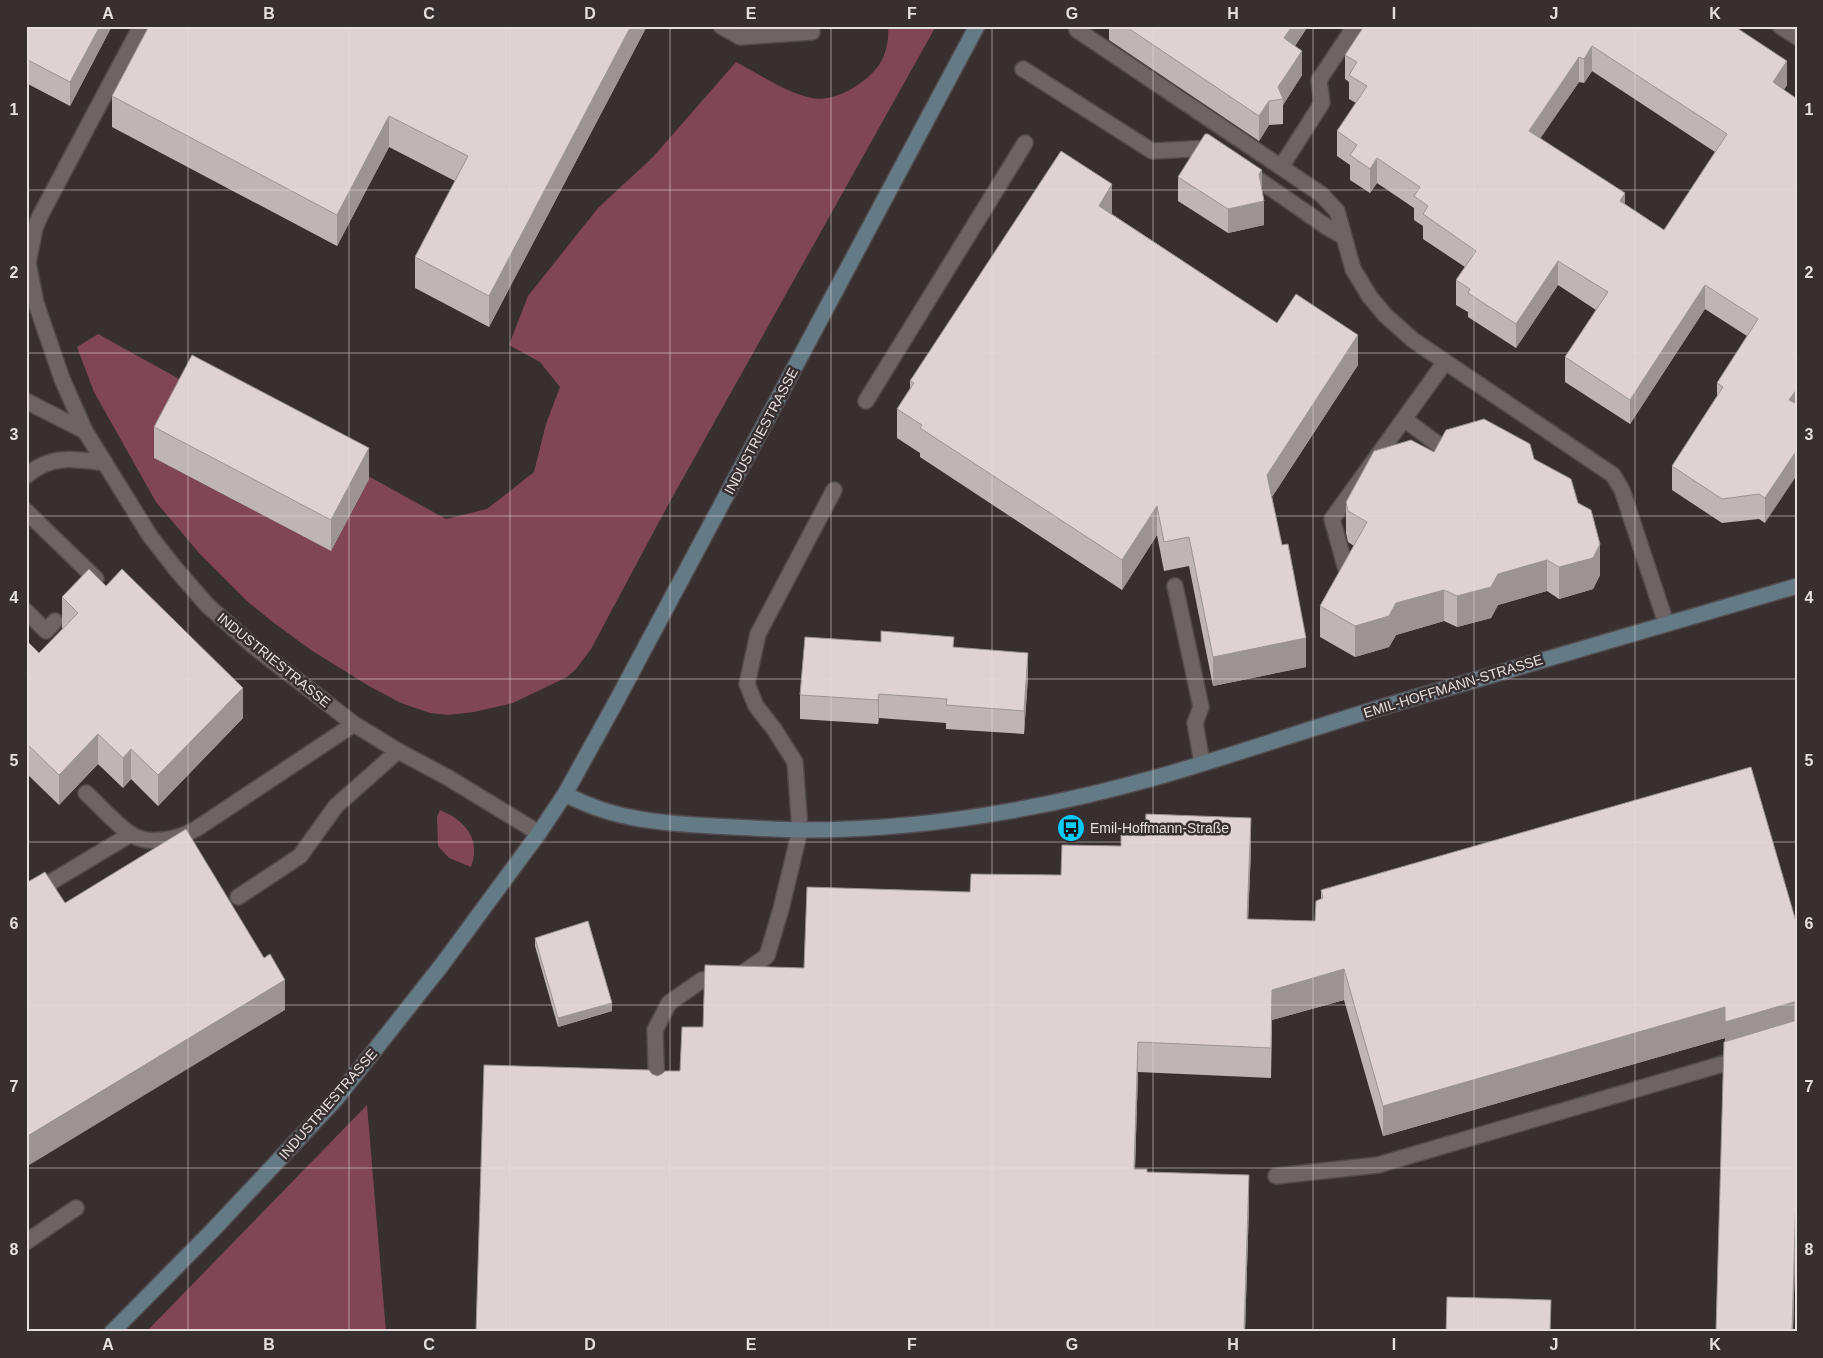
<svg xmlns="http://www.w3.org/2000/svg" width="1823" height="1358" viewBox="0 0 1823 1358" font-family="Arial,sans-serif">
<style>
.green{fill:#814656}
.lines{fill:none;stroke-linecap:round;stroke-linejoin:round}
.lane-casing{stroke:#524b4d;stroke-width:18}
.street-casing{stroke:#524b4d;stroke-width:18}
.secondary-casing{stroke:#524b4d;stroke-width:18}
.lane{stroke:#6e6466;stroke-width:15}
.street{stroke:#6e6466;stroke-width:15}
.secondary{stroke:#647b86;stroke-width:15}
.wall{fill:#bfb5b6;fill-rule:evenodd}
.shaded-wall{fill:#9b9394}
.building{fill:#ded2d4;stroke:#9b9394;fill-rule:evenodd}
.grid{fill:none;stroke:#e5dfe0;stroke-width:1;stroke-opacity:0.55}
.labels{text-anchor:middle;stroke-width:5;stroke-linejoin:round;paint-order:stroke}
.street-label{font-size:14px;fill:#e5dfe0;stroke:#382f31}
.poi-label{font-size:14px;fill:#e5dfe0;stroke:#382f31;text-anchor:start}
.neatline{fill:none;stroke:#e5dfe0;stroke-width:2}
.grid-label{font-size:16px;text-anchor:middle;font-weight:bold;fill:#e5dfe0}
</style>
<rect width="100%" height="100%" fill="#382f31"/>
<path class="green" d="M 888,26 L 936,26 L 668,505 L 591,649 L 576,669 L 567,677 L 513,703 L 474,712 L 448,715 L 430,713 L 401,703 L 369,686 L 311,650 L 274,623 L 248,602 L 199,553 L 156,502 L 94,392 L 77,347 L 98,334 L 192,386 L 154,458 L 331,551 L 370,477 L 446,519 L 487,509 L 534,472 L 546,424 L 560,387 L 540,362 L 509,345 L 528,296 L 598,208 L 653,157 L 736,62 C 759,74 786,93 812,98 C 836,103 871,81 882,60 C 887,50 889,37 888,26 Z
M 440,810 C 466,821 481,839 471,867 L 449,858 L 438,846 L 437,817 Z
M 367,1105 L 386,1332 L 146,1332 Z"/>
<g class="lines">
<g class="lane-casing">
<path id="lane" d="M 721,26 L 740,37 L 812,32
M 1079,26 L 1077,30 L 1321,194 L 1337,211 L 1353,269
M 1780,26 L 1797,37
M 1023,69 L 1152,151 L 1211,148 L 1214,150
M 1281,167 L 1322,103 L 1319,80 L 1355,26
M 1246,171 L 1327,227 L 1344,237
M 40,216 L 141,26
M 26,401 L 85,431
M 866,401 L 1025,143
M 1404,419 L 1447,451
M 26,476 C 50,454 76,459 105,463
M 26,511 L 96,579 L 91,584
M 1345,566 L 1332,519 L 1445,362
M 1175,586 L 1201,707 L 1195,723 L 1202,763
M 26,611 L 46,631 L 55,621
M 86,793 C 100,806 114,822 129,833 C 148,847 178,839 196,829 L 354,724
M 26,897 L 131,834
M 238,897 L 300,856 L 336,806 L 398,751
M 657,1096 L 655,1030 L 669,1003 L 702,980 L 740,975 L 767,956 L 781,909 L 800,830 L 795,762 L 774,729 L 756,706 L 747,684 L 758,634 L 834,490
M 1276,1176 L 1378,1165 L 1743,1058
M 26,1242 L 76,1208"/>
</g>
<g class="street-casing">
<path id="street" d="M 40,216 L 35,228 L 28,263 L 36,303 L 62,379 L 85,431 L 150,536 L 175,568 L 207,605 L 252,645 L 354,724 L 398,751 L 447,777 L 539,833
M 1353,269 L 1370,297 L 1385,315 L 1413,340 L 1613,475 L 1622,490 L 1666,623"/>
</g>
<g class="secondary-casing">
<path id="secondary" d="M 565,794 C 619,823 673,824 732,827 C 756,828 779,830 802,830 C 923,830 1045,809 1161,776 C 1237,754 1311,728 1386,706 C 1523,665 1660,625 1797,586
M 112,1332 L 212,1231 L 336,1099 L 441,966 L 539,833 L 565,794 L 617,700 L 977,26"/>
</g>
<use href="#lane" class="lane"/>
<use href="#street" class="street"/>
<use href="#secondary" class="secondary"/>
</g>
<path class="wall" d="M 26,26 L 112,26 L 70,106 L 26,83 Z
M 149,26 L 647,26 L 489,327 L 415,288 L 415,257 L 455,181 L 389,147 L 337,246 L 112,127 L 112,96 Z
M 1109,26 L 1308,26 L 1295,46 L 1302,75 L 1283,105 L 1283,124 L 1269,125 L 1259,141 L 1109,40 Z
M 1734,26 L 1787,85 L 1784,89 L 1765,523 L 1759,519 L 1722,523 L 1672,490 L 1672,466 L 1717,396 L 1717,383 L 1747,336 L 1705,309 L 1630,424 L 1565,382 L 1565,357 L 1596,310 L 1558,285 L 1516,348 L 1468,317 L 1468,312 L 1456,305 L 1456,280 L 1465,267 L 1423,239 L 1423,226 L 1414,220 L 1414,208 L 1377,183 L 1370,193 L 1350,180 L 1350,165 L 1337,156 L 1337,131 L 1356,103 L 1349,99 L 1349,82 L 1345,79 L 1345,55 ZM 1592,71 L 1715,152 L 1664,230 L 1625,204 L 1540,138 L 1579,82 L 1584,83 Z
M 1178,177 L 1262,189 L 1264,225 L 1228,233 L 1178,201 Z
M 1112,214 L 1277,323 L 1358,365 L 1272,497 L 1306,667 L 1213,686 L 1189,566 L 1164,571 L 1157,535 L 1122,590 L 920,457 L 920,453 L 897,438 L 897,409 L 910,388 L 910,381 Z
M 154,427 L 369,479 L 331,551 L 154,458 Z
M 1434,452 L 1534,459 L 1600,575 L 1593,589 L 1559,599 L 1547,591 L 1498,605 L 1491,618 L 1457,627 L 1444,621 L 1396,635 L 1389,647 L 1355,657 L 1320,637 L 1320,606 L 1354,546 L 1348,542 L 1346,533 L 1346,502 Z
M 62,597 L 243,718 L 158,806 L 131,779 L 123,788 L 98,764 L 59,805 L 26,773 L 26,640 L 39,653 L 63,629 L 62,628 Z
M 954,647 L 1028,677 L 1024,734 L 946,729 L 946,723 L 879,718 L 878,724 L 800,719 L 800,695 Z
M 1251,849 L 1248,919 L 1315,921 L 1321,899 L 1321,890 L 1797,925 L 1797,1187 L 1793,1332 L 1716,1332 L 1725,1038 L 1383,1136 L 1344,1000 L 1272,1020 L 1271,1078 L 1138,1072 L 1135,1169 L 1147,1172 L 1249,1205 L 1245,1332 L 476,1332 L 652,1074 L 657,1076 L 680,1071 L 703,1027 L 804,968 L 970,892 L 1061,875 Z
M 535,938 L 612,1011 L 558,1027 L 535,946 Z"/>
<path class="shaded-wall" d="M 100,26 L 112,26 L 70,106 L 70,82 Z
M 631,26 L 647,26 L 489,327 L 489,296 Z
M 1292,26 L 1308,26 L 1284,63 L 1284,38 Z
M 1592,46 L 1592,71 L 1584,83 L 1584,59 Z
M 1302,51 L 1302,75 L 1283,105 L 1283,99 L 1278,87 Z
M 1579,57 L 1579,82 L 1529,155 L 1529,131 Z
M 1787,61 L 1787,85 L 1773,106 L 1773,82 Z
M 1269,101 L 1269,125 L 1259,141 L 1259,116 Z
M 389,116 L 389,147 L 337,246 L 337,215 Z
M 1377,158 L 1377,183 L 1370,193 L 1370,169 Z
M 1262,170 L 1262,194 L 1259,174 Z
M 1112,184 L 1112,214 L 1099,235 L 1099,206 Z
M 1625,193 L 1625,218 L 1620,201 Z
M 1264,201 L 1264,225 L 1228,233 L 1228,209 Z
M 1558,261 L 1558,285 L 1516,348 L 1516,324 Z
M 1705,285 L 1705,309 L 1630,424 L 1630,400 Z
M 1358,335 L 1358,365 L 1267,504 L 1267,475 Z
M 1797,389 L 1797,413 L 1789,400 Z
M 369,448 L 369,479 L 331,551 L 331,520 Z
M 1797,450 L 1797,475 L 1765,523 L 1765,498 Z
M 1157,506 L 1157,535 L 1122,590 L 1122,560 Z
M 1600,544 L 1600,575 L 1593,589 L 1559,599 L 1559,567 Z
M 1547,560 L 1547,591 L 1498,605 L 1491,618 L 1457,627 L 1457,596 L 1498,574 Z
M 1444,590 L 1444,621 L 1396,635 L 1389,647 L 1355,657 L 1355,626 L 1396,603 Z
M 1306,638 L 1306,667 L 1213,686 L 1213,657 Z
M 1028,653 L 1028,677 L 1024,734 L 1024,711 Z
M 243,688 L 243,718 L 158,806 L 158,775 Z
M 879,694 L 879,718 L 878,724 L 878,700 Z
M 98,734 L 98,764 L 59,805 L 59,775 Z
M 131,749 L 131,779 L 123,788 L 123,758 Z
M 1251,818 L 1251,849 L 1247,950 L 1247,919 Z
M 1344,969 L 1344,1000 L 1272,1020 L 1271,1078 L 1272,990 Z
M 285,980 L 285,1010 L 26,1167 L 26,1137 Z
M 1794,1002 L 1794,1032 L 1725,1053 L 1725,1038 L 1383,1136 L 1383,1106 L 1725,1007 Z
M 612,1003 L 612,1011 L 558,1027 L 558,1018 Z
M 1138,1042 L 1138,1072 L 1134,1199 L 1134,1169 Z
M 1797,1156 L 1797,1187 L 1793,1332 L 1792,1332 Z
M 1249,1175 L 1249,1205 L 1245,1332 L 1244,1332 Z"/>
<path class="building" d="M 26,26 L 100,26 L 70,82 L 26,59 Z
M 149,26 L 631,26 L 489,296 L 415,257 L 468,156 L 389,116 L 337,215 L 112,96 Z
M 1125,26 L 1292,26 L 1284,38 L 1302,51 L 1278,87 L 1283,99 L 1269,101 L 1259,116 Z
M 1364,26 L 1734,26 L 1787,61 L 1773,82 L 1797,99 L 1797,389 L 1789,400 L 1797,404 L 1797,450 L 1765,498 L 1759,494 L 1722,499 L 1672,466 L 1723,387 L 1717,383 L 1758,319 L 1705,285 L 1630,400 L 1565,357 L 1608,292 L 1558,261 L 1516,324 L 1468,293 L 1470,289 L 1456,280 L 1476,251 L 1423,214 L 1428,206 L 1414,196 L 1420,187 L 1377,158 L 1370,169 L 1350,155 L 1357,145 L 1337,131 L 1367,86 L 1349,75 L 1357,62 L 1345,55 ZM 1592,46 L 1727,134 L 1664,230 L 1620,201 L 1625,193 L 1529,131 L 1579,57 L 1584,59 Z
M 1205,134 L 1208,134 L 1262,170 L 1259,174 L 1264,201 L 1228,209 L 1178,177 Z
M 1061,151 L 1112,184 L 1099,206 L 1277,323 L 1296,294 L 1358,335 L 1267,475 L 1282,545 L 1288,544 L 1306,638 L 1213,657 L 1189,537 L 1164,542 L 1157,506 L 1122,560 L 920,428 L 922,425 L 897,409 L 914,383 L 910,381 Z
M 192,355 L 369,448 L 331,520 L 154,427 Z
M 1484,419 L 1530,444 L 1534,459 L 1571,479 L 1578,503 L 1591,510 L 1600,544 L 1593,558 L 1559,567 L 1547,560 L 1498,574 L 1491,587 L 1457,596 L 1444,590 L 1396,603 L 1389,616 L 1355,626 L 1320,606 L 1367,522 L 1348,511 L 1346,502 L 1374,451 L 1411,440 L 1434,452 L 1446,430 Z
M 89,569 L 106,586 L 122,569 L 243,688 L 158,775 L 131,749 L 123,758 L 98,734 L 59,775 L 26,743 L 26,640 L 39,653 L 78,613 L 62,597 Z
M 881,631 L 954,637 L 953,647 L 1028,653 L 1024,711 L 946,705 L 947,699 L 879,694 L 878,700 L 800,695 L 805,637 L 881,642 Z
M 1751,767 L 1797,925 L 1797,1002 L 1794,1002 L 1725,1022 L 1725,1007 L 1383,1106 L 1344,969 L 1272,990 L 1271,1048 L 1138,1042 L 1134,1169 L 1147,1169 L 1147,1172 L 1249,1175 L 1244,1332 L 476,1332 L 484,1065 L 649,1070 L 652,1074 L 657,1076 L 662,1074 L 665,1071 L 680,1071 L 682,1027 L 703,1027 L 705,965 L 804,968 L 807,887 L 970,892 L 971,874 L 1061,875 L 1062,845 L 1121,846 L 1121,835 L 1145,836 L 1146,814 L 1251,818 L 1247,919 L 1315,921 L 1316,901 L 1323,898 L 1321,890 Z
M 186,829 L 264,958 L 270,954 L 285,980 L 26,1137 L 26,883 L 45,872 L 65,903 Z
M 588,921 L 612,1003 L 558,1018 L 535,938 Z
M 1797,1020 L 1797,1156 L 1792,1332 L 1716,1332 L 1724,1042 Z
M 1447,1297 L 1551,1300 L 1550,1332 L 1446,1332 Z"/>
<path class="grid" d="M 188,26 L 188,1332M 349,26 L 349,1332M 510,26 L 510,1332M 670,26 L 670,1332M 831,26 L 831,1332M 992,26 L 992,1332M 1153,26 L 1153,1332M 1313,26 L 1313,1332M 1474,26 L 1474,1332M 1635,26 L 1635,1332M 26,190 L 1797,190M 26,353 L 1797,353M 26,516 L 1797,516M 26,679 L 1797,679M 26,842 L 1797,842M 26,1005 L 1797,1005M 26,1168 L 1797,1168"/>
<defs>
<g id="bus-disc" transform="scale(1.4375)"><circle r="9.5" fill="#08cbf9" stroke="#382f31"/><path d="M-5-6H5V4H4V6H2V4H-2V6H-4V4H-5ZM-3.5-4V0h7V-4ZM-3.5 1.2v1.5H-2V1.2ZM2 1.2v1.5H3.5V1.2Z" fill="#111"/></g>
</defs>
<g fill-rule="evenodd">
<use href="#bus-disc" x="1071" y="828"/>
</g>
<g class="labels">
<g class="street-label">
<text transform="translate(761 431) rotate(-62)" y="5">INDUSTRIESTRASSE</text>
<text transform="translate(274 660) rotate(39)" y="5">INDUSTRIESTRASSE</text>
<text transform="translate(1453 686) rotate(-17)" y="5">EMIL-HOFFMANN-STRASSE</text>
<text transform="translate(328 1104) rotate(-49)" y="5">INDUSTRIESTRASSE</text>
</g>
<g class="poi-label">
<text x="1090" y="833">Emil-Hoffmann-Straße</text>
</g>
</g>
<rect width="1823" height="1358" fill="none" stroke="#382f31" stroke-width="55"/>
<rect x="28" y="28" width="1768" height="1302" class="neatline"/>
<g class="grid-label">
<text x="108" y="19">A</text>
<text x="269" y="19">B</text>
<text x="429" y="19">C</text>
<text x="590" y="19">D</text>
<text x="751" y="19">E</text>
<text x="912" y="19">F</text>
<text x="1072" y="19">G</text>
<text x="1233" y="19">H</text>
<text x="1394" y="19">I</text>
<text x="1554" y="19">J</text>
<text x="1715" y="19">K</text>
<text x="14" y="115">1</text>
<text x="1809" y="115">1</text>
<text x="14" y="278">2</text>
<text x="1809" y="278">2</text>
<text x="14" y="440">3</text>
<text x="1809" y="440">3</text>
<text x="14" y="603">4</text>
<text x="1809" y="603">4</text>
<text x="14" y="766">5</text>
<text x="1809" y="766">5</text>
<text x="14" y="929">6</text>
<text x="1809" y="929">6</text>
<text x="14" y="1092">7</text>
<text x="1809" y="1092">7</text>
<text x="14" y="1255">8</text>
<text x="1809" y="1255">8</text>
<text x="108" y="1350">A</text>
<text x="269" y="1350">B</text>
<text x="429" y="1350">C</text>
<text x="590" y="1350">D</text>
<text x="751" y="1350">E</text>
<text x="912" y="1350">F</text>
<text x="1072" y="1350">G</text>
<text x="1233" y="1350">H</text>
<text x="1394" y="1350">I</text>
<text x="1554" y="1350">J</text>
<text x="1715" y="1350">K</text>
</g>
</svg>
